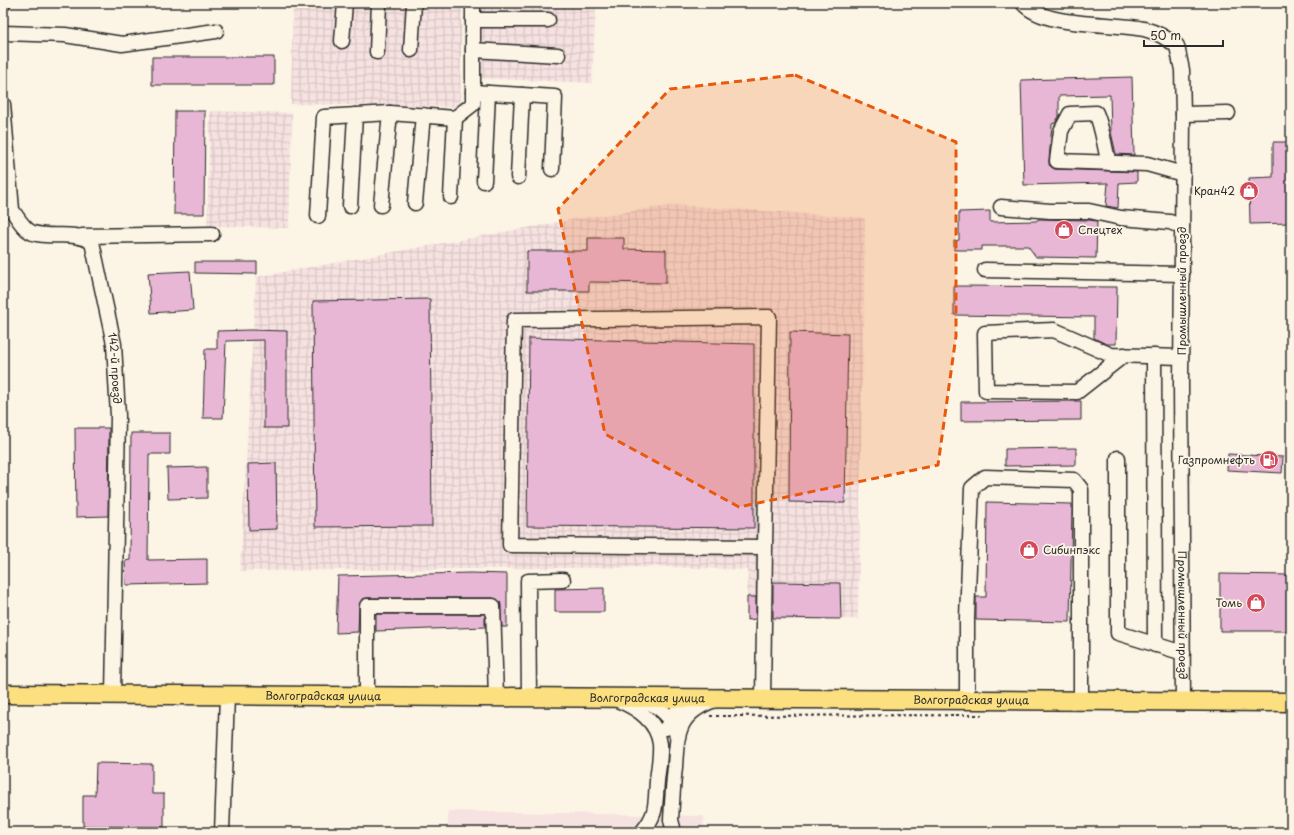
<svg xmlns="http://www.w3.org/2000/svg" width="1294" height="835" viewBox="0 0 1294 835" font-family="'Playpen Sans',sans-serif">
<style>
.built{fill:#f6e2e0}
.industrial{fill:url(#industrial-grid)}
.building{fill:#e9b7d6;stroke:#2b2b2b}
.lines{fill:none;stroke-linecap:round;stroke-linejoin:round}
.minor-casing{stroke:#2b2b2b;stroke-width:17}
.major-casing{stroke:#2b2b2b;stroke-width:21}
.path{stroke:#2b2b2b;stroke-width:2;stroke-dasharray:3 3;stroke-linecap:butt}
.minor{stroke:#fcf5e5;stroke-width:14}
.major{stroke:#fce080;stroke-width:18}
.marked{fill:#e8590c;fill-opacity:0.2;stroke:#e8590c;stroke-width:3;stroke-dasharray:8 5;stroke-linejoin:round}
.labels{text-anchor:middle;stroke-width:3.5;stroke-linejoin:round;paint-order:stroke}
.poi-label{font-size:11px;fill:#2b2b2b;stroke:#fcf5e5;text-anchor:end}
.street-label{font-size:11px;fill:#2b2b2b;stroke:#fcf5e5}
</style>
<defs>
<pattern id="industrial-grid" width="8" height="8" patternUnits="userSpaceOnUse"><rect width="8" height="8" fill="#f6e2e0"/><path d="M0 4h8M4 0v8" fill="none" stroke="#d3c2c0"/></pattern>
</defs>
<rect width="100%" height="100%" fill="#fcf5e5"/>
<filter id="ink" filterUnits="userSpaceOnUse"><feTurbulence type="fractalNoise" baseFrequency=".025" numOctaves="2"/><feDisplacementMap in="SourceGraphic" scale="8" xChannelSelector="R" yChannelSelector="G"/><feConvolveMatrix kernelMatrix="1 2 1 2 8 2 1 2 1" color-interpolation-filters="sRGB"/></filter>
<g filter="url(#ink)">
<path class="built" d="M 448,811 L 704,816 L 703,832 L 448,832 Z"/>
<path class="industrial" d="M 293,3 L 462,3 L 460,107 L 291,104 Z
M 478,3 L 596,3 L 592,83 L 475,78 Z
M 210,111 L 292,113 L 289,228 L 207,226 Z
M 675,205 L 865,218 L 858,619 L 747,620 L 748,570 L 670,567 L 240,571 L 256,277 L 576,219 Z"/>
<path class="building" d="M 152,57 L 274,57 L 274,85 L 152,85 Z
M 1132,77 L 1134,155 L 1116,154 L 1111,132 L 1110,95 L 1059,96 L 1059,116 L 1055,123 L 1052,124 L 1049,160 L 1049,165 L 1054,169 L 1137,172 L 1137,182 L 1119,183 L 1118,208 L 1106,206 L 1108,183 L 1024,185 L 1021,80 Z
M 175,111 L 205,111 L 204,214 L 174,214 Z
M 1273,142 L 1291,142 L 1291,223 L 1250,224 L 1249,178 L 1273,177 Z
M 990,211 L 990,222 L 1036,221 L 1039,219 L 1088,220 L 1097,221 L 1096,258 L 1036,257 L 1028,246 L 982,246 L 982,250 L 954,250 L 954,241 L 959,240 L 959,212 Z
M 588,238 L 624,238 L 624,249 L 666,250 L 666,283 L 589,282 L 589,291 L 527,291 L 527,251 L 588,251 Z
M 195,262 L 257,262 L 257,274 L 195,273 Z
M 190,271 L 193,310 L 151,313 L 148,273 Z
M 954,286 L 1117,287 L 1116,344 L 1106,344 L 1094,338 L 1094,317 L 954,315 Z
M 430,299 L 432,526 L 315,527 L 313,301 Z
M 250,330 L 287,331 L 287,428 L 264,428 L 264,340 L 226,341 L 223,418 L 203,418 L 205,349 L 217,349 L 217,331 Z
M 790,332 L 848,334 L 845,503 L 789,502 Z
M 529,338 L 754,344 L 754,528 L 527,526 Z
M 1081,401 L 1081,420 L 961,421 L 961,402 Z
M 75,428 L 109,428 L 108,516 L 76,517 Z
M 131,433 L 170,433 L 170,454 L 149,454 L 148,560 L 207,559 L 207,583 L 126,585 L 125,561 L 130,560 Z
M 1076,448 L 1076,465 L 1005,466 L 1005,449 Z
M 1228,454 L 1283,457 L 1282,473 L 1227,470 Z
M 276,463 L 277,529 L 249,530 L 248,464 Z
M 207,467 L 207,498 L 168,499 L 167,468 Z
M 987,502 L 1072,504 L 1070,622 L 976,620 L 976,597 L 986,597 Z
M 471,573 L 507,574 L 507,627 L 502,627 L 500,602 L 493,598 L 367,598 L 362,599 L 359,606 L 358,632 L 336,633 L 338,576 Z
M 1220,574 L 1291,575 L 1291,631 L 1220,631 Z
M 773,582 L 840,583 L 841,619 L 773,618 Z
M 604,588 L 604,612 L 555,612 L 555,589 Z
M 747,597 L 756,597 L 756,619 L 747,620 Z
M 376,614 L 485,614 L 485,627 L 376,631 Z
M 96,763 L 152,764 L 152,794 L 164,794 L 164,827 L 83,826 L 83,795 L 95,795 Z"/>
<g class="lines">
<g class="minor-casing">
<g id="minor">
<path id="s1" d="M 1023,3 C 1044,28 1112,22 1144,29 C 1156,32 1167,38 1177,46 L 1182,70 L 1183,114 L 1181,384 L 1183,701"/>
<path d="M 3,4 L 3,3"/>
<path d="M 473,20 L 548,20"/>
<path d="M 3,33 L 65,35 L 122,44 L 216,31"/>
<path d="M 342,41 L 345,3"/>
<path d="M 411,50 L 414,3"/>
<path d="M 473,50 L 558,55"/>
<path d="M 377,52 L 379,3"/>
<path d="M 473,92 L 555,97 L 552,169"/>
<path id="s2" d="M 3,104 L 12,210 C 17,217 24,230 33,233 C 54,239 72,230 92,242 L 114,344 L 118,416 L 113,695"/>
<path d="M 1183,114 L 1228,113"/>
<path d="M 1109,163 C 1104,146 1103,129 1096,113 L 1070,114 L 1061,131 L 1057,161 L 1147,164 L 1183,174"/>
<path d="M 518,177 L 522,95"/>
<path d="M 484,181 L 488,93"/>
<path d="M 451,197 L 455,118"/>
<path d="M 415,203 L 423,115"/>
<path d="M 381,205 L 390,113"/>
<path d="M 350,206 L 355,115"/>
<path d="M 1001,207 L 1050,211 L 1089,211 L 1121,218 L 1170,222 L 1182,227"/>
<path d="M 318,216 L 324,117 L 390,113 L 455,118 L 473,104 L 473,3"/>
<path d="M 82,236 L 212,234"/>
<path d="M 985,270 L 1182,274"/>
<path d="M 1124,355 L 1077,392 L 986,391 L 985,333 L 1054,330 L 1111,355 L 1181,357"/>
<path d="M 1154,356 L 1155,645"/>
<path d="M 1118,458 L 1118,633 L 1183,653"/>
<path d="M 367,697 L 367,606 L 493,606 L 496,697"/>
<path d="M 529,698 L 528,581 L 563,580"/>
<path d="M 615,699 C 636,707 657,720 660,744 C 661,756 658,769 657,781 C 655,804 658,813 642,832"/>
<path d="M 763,699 L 765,547 L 510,545 L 514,320 L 769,317 L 765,547"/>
<path d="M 641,700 C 660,705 672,717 677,736"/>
<path d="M 967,700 L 967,618 L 972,488 L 985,477 L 1074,480 L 1081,489 L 1081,701"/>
<path d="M 666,728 L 677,711 L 692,699"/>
<path d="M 222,832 L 227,696"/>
<path d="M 674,832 L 671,820 C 672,802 673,785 675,767 C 677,732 678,713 715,700"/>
</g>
</g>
<g class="major-casing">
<g id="major">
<path id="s3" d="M 3,694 L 1291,702"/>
</g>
</g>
<path class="path" d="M 710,716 L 982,715"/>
<use href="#minor" class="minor"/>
<use href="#major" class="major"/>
</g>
</g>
<path class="marked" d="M 795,75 L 956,142 L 956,336 L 938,465 L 739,507 L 605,434 L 558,209 L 670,89 Z"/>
<defs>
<g id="shop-disc" transform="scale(1)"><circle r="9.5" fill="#d1495b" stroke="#fcf5e5"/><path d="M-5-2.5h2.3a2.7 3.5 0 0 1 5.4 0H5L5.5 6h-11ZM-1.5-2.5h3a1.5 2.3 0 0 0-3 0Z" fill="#fff"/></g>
<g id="fuel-disc" transform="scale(1)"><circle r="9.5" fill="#d1495b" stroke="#fcf5e5"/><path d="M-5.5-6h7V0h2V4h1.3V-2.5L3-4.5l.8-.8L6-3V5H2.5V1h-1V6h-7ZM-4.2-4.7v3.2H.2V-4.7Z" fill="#fff"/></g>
</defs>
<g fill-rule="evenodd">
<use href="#shop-disc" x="1249" y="191"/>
<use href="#shop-disc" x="1064" y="230"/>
<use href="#fuel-disc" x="1269" y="460"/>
<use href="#shop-disc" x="1029" y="550"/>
<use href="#shop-disc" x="1256" y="603"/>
</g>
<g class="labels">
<g class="poi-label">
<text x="1235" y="195">Кран42</text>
<text x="1078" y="234" text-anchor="start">Спецтех</text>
<text x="1255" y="464">Газпромнефть</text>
<text x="1043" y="554" text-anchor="start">Сибинпэкс</text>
<text x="1242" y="607">Томь</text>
</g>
<g class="street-label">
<text transform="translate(1182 291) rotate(-90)" y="4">Промышленный проезд</text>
<text dy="4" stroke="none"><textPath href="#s2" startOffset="327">142-й проезд</textPath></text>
<text dy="4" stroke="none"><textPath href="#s1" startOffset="733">Промышленный проезд</textPath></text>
<text dy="4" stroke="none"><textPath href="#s3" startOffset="320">Волгоградская улица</textPath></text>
<text dy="4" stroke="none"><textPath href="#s3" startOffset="644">Волгоградская улица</textPath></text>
<text dy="4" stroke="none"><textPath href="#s3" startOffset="968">Волгоградская улица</textPath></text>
</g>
</g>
<rect width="1294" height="835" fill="none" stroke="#fcf5e5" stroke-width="16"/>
<rect x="8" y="8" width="1278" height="819" fill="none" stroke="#2b2b2b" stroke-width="1.5" filter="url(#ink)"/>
<path d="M1144 40v6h79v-6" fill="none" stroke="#2b2b2b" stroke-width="2"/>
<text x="1150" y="40" font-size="12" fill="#2b2b2b" stroke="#fcf5e5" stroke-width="3" paint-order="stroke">50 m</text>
</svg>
